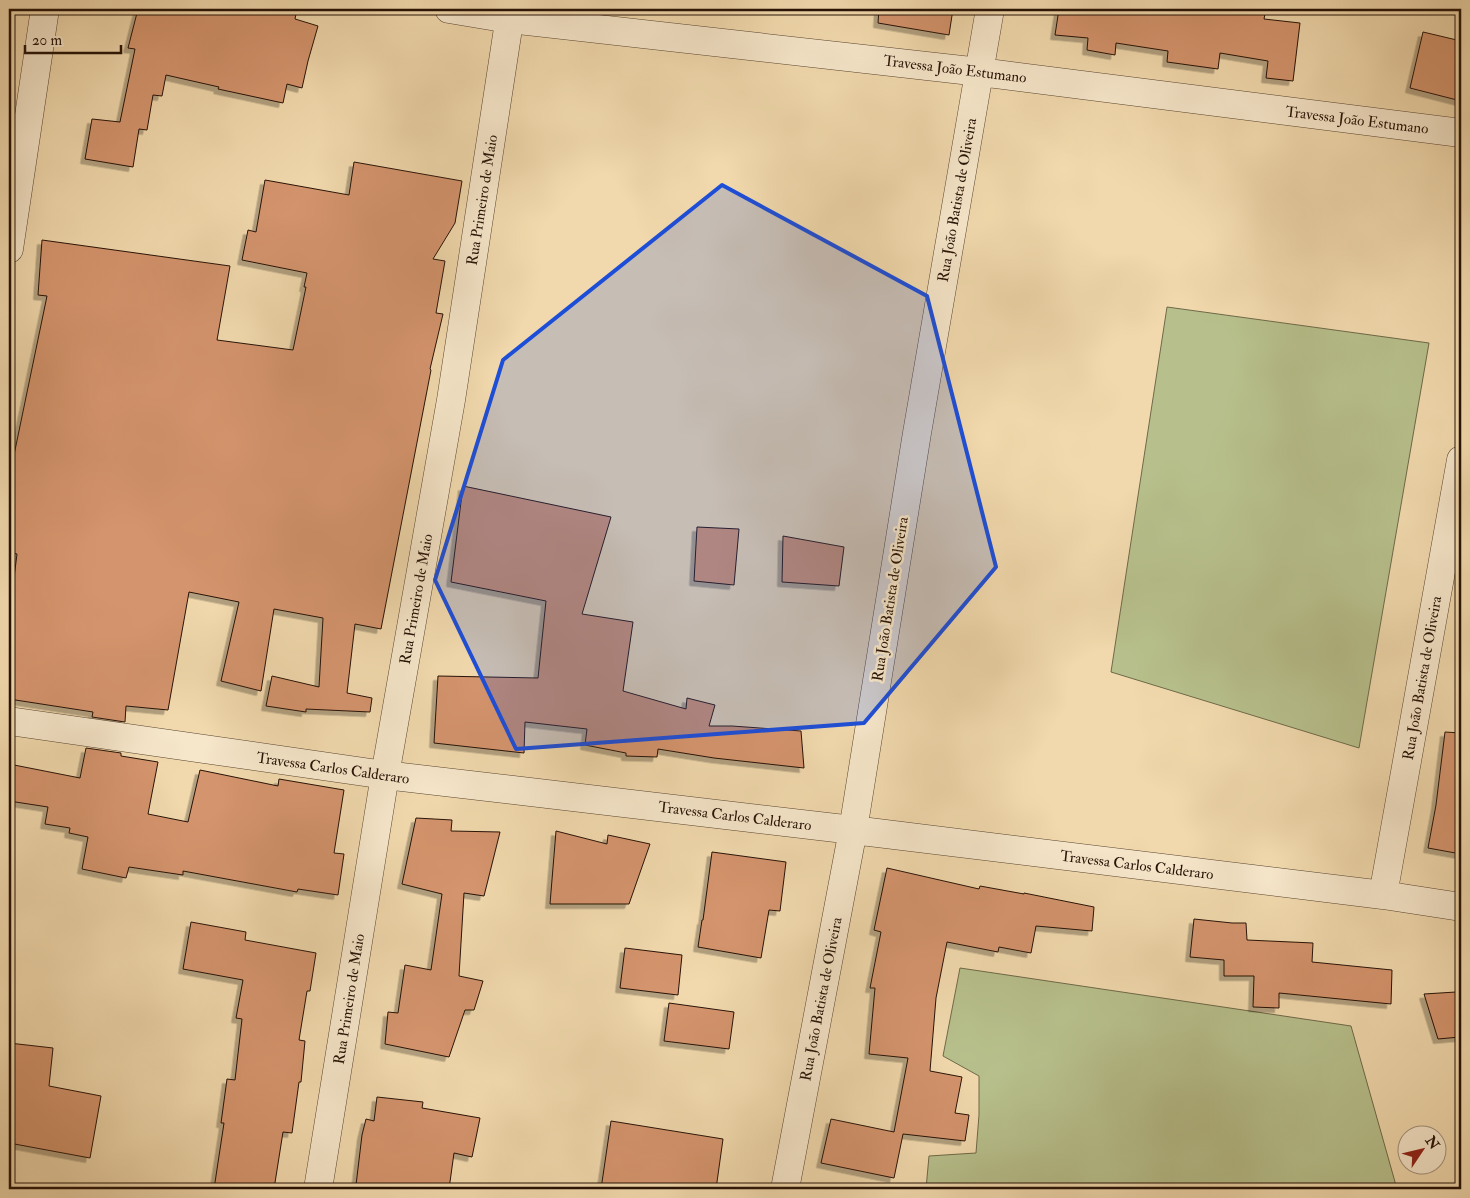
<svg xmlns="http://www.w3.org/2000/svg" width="1470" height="1198" viewBox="0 0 1470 1198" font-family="'IM FELL Double Pica',serif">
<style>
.green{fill:#b7c08c;stroke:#6e6949}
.building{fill:#d4946d;stroke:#261206;filter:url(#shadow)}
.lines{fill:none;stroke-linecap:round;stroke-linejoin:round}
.minor-casing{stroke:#594430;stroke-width:29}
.tertiary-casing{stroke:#594430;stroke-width:29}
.minor{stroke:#f6e6ca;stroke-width:28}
.tertiary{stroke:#f6e6ca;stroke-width:28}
.marked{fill:#1d4ed8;fill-opacity:0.2;stroke:#1d4ed8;stroke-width:4;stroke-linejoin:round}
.labels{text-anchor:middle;stroke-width:5;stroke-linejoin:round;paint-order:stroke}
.street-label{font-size:15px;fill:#261206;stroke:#f6e6ca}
</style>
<defs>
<filter id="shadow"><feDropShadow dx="-4.5" dy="4.5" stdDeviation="0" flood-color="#0004"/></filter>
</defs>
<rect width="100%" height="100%" fill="#f1d9ad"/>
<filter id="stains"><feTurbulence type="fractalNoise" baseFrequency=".004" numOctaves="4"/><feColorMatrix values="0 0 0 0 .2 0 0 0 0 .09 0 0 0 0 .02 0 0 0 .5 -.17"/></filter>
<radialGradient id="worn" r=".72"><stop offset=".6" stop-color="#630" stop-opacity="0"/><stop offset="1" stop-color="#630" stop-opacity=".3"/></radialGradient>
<path class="green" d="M 1167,307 L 1429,343 L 1359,748 L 1111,672 Z
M 960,968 L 1351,1026 L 1397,1189 L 926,1189 L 929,1156 L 976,1153 L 979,1115 L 979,1076 L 943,1056 Z"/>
<path class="building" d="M 138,9 L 297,9 L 295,19 L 318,26 L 308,61 L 302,88 L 287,84 L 283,103 L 218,89 L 219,87 L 166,75 L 162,96 L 153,95 L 147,130 L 139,129 L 133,167 L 85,159 L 92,119 L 120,122 L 135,49 L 128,48 Z
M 879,9 L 953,9 L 949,35 L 878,23 Z
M 1059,9 L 1266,9 L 1264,19 L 1300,23 L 1293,81 L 1266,78 L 1268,61 L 1220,53 L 1218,69 L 1167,62 L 1168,51 L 1116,43 L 1115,55 L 1087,50 L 1088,38 L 1055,35 Z
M 1423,32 L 1461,41 L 1461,101 L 1410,88 Z
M 354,162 L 462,181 L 455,223 L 433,259 L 445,261 L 436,313 L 443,314 L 430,369 L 431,370 L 381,629 L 355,624 L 347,693 L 372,698 L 370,712 L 306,709 L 306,712 L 266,706 L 272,676 L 319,687 L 323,618 L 274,609 L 261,691 L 221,681 L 239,602 L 189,592 L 168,710 L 126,706 L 125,722 L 92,717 L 93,712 L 9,699 L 9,617 L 17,554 L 9,552 L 9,479 L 47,296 L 38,295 L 42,240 L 230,266 L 217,340 L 293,350 L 306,287 L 304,287 L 307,273 L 242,260 L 248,230 L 256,232 L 265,180 L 349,195 Z
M 463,486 L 611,517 L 582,614 L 633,622 L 623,691 L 686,709 L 687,698 L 715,705 L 709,726 L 732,726 L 801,731 L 804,768 L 714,758 L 658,749 L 657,757 L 626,756 L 626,753 L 585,745 L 587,729 L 525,722 L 524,753 L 434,743 L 438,676 L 538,678 L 546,601 L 451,582 Z
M 697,527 L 739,529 L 734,585 L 694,581 Z
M 783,536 L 844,547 L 839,586 L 782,582 Z
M 1445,732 L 1461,733 L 1461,854 L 1428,848 L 1436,805 Z
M 86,748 L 121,753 L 121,756 L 158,762 L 148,814 L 188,822 L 200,770 L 278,786 L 279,779 L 344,790 L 334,853 L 344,854 L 338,895 L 298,889 L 297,892 L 183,871 L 183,875 L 129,867 L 126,878 L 82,869 L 88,837 L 69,833 L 70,828 L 45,824 L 48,807 L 9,801 L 9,764 L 80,778 Z
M 416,818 L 452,820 L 451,831 L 500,832 L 484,896 L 464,893 L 459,976 L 483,981 L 474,1010 L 465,1010 L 449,1057 L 385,1044 L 388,1012 L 398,1013 L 405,965 L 431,970 L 442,894 L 402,884 Z
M 556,831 L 607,844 L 608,835 L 650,844 L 629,904 L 550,904 Z
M 712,852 L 786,862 L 780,911 L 769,910 L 761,958 L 698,947 L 702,920 L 703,920 Z
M 887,868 L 979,889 L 980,886 L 1024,894 L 1024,893 L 1094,907 L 1092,931 L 1036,926 L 1031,953 L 999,947 L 998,952 L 947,942 L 936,998 L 930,1071 L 962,1077 L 955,1113 L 969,1115 L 965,1141 L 903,1134 L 894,1178 L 821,1163 L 831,1119 L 894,1132 L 908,1058 L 869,1054 L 875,988 L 870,988 L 881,932 L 874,930 Z
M 1194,919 L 1232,923 L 1246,923 L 1247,940 L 1313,943 L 1312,962 L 1392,970 L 1391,1004 L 1279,993 L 1279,1008 L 1253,1007 L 1254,976 L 1224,976 L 1224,960 L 1190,957 Z
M 191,922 L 246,932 L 245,940 L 316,953 L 310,991 L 307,991 L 299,1040 L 305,1041 L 301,1082 L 299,1082 L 292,1133 L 283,1132 L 274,1189 L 214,1189 L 224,1123 L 221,1123 L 227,1079 L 235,1080 L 242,1019 L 236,1018 L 243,980 L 183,969 Z
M 625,948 L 682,955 L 678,995 L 620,988 Z
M 1456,992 L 1460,1037 L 1438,1039 L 1424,994 Z
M 669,1003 L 734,1012 L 729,1049 L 664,1041 Z
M 9,1043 L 53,1048 L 49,1086 L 101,1096 L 90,1158 L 9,1143 Z
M 377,1097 L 423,1102 L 422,1108 L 480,1118 L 472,1157 L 454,1153 L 449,1189 L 386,1189 L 356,1185 L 362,1135 L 366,1119 L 374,1121 Z
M 611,1121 L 723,1139 L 716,1189 L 601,1189 Z"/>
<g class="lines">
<g class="minor-casing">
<path id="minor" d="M 449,9 L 509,19 L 980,72 L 1461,133
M 9,249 L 45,9
M 9,721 L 385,775 L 853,830 L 1383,895 L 1461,907
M 1383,895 L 1461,460
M 785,1189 L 853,830 L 917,433 L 990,9"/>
</g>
<g class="tertiary-casing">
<path id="tertiary" d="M 318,1189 L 385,775 L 451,400 L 511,9"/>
</g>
<use href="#minor" class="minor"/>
<use href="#tertiary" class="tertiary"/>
</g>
<path class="marked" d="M 722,185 L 927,296 L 996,567 L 864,723 L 516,749 L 435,580 L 503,360 Z"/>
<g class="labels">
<g class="street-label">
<text transform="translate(955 69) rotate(7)" y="5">Travessa João Estumano</text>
<text transform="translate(1357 120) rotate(7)" y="5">Travessa João Estumano</text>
<text transform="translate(482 200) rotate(-81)" y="5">Rua Primeiro de Maio</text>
<text transform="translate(957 200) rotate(-80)" y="5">Rua João Batista de Oliveira</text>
<text transform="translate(416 599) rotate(-80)" y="5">Rua Primeiro de Maio</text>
<text transform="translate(890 599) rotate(-81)" y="5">Rua João Batista de Oliveira</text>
<text transform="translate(1422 678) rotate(-80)" y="5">Rua João Batista de Oliveira</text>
<text transform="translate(333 768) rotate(8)" y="5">Travessa Carlos Calderaro</text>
<text transform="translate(735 816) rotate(7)" y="5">Travessa Carlos Calderaro</text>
<text transform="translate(1137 865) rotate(7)" y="5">Travessa Carlos Calderaro</text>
<text transform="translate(349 999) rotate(-81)" y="5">Rua Primeiro de Maio</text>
<text transform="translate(821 999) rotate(-79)" y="5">Rua João Batista de Oliveira</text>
</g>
</g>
<rect width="1470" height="1198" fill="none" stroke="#f1d9ad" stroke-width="30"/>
<rect x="10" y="10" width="1450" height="1178" fill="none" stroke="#261206" stroke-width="2.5"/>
<rect x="15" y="15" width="1440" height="1168" fill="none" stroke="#261206"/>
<g transform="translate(1422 1150) rotate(55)"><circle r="24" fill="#f6e6ca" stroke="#a3917c"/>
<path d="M0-4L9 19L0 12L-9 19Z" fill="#8f2418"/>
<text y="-8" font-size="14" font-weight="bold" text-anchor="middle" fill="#261206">N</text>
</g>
<path d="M25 45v8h96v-8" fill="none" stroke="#261206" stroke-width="2.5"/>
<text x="32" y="45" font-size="15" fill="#261206" stroke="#f6e6ca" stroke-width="4" paint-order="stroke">20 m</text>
<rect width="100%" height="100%" filter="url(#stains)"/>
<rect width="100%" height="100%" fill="url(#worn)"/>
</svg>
